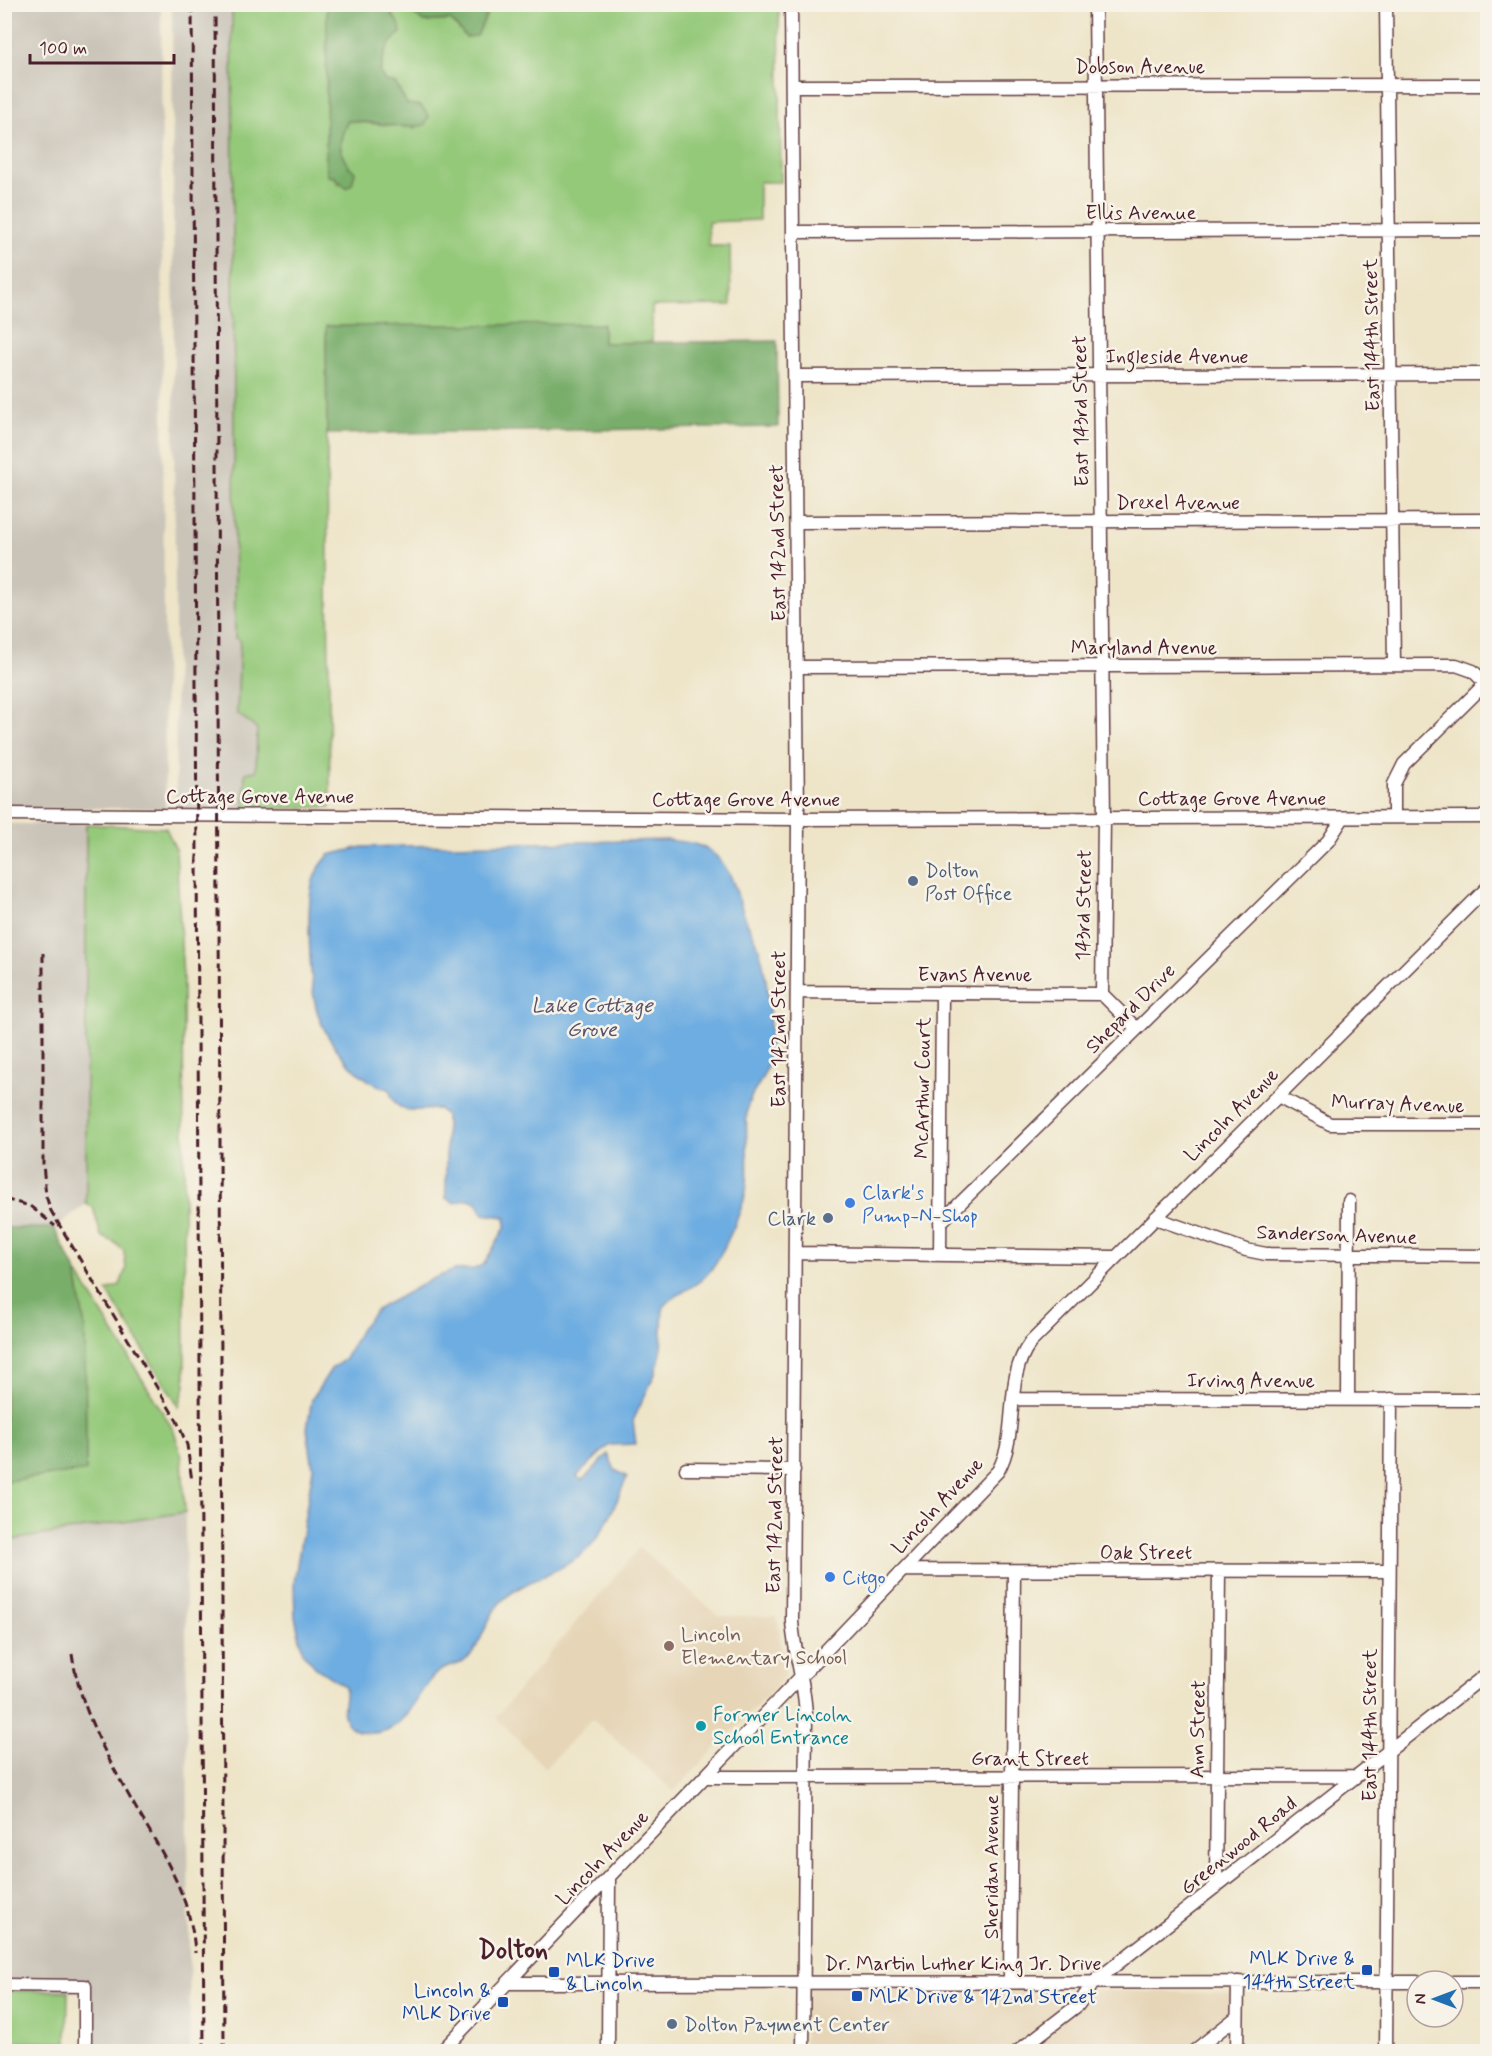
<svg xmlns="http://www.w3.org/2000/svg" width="1492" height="2056" viewBox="0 0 1492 2056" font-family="Mynerve,sans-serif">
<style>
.built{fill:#e6d5b7}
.industrial{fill:#c9c3b8}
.green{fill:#95c97a;stroke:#707452;stroke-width:1.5}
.forest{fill:#78ad6a;stroke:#61664a;stroke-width:1.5}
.water{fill:#6eade1;stroke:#5c6686;stroke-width:1.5}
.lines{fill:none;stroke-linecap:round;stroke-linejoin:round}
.minor-casing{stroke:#633d43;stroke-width:15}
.minor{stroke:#fff;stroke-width:12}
.rail{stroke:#4a1f2b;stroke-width:3;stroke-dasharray:9 4.5;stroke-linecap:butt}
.service-dot{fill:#5c6f8a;stroke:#f7f3e8;stroke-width:2}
.shop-dot{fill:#3f7fe0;stroke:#f7f3e8;stroke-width:2}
.education-dot{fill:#8d6e63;stroke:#f7f3e8;stroke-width:2}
.culture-dot{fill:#0f9aa8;stroke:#f7f3e8;stroke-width:2}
.transit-dot{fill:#1a4fb4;stroke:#f7f3e8;stroke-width:2}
.labels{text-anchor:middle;stroke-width:5;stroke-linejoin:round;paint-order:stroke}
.street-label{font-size:20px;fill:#4a1f2b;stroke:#f7f3e8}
.service-label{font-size:20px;fill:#4e5e75;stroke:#f7f3e8;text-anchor:start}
.shop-label{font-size:20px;fill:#366cbe;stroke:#f7f3e8;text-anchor:start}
.education-label{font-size:20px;fill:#785e54;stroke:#f7f3e8;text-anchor:start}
.culture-label{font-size:20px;fill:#0d838f;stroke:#f7f3e8;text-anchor:start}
.transit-label{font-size:20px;fill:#164399;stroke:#f7f3e8;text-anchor:end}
.water-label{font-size:21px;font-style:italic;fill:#57516b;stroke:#f7f3e8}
.district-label{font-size:26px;font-weight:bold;fill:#4a1f2b;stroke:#f7f3e8}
</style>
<rect width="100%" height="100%" fill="#f7f3e8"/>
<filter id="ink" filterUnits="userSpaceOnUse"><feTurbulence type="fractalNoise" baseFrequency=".0167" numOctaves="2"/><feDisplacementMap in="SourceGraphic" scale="12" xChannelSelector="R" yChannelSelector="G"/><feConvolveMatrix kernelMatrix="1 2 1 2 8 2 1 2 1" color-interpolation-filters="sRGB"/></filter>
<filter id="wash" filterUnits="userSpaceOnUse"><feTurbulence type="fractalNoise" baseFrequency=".008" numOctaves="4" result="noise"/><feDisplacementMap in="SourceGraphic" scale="24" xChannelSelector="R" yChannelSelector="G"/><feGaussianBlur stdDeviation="1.35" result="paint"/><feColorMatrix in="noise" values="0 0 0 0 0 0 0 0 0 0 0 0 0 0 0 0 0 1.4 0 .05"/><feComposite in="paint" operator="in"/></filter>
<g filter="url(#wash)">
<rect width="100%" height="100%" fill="#eee5c9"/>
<path class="built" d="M 639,1548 L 719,1616 L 777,1616 L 786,1676 L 674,1791 L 592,1719 L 545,1768 L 496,1717 Z
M 804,1983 L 1237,1994 L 1237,2017 L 1193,2051 L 804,2052 Z"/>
<path class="industrial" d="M 4,5 L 161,5 L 165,808 L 5,808 Z
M 172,5 L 232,5 L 235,638 L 240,640 L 237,713 L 257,729 L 256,771 L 245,773 L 244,809 L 176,810 Z
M 4,824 L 86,824 L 86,1204 L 54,1228 L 5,1228 Z
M 185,1512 L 190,2051 L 89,2051 L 88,1991 L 5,1992 L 5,1541 Z"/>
<path class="green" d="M 232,5 L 327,5 L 326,166 L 339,184 L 347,165 C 337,148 339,138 348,121 L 416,128 L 421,106 L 407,104 L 395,83 L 385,81 L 380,73 L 384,52 L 392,39 L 390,14 L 401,5 L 412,11 L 423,22 L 451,20 L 466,37 L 483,22 L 491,5 L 779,5 L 781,182 L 759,182 L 759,220 L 708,222 L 709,246 L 730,246 L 731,305 L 652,306 L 652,342 L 603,343 L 603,325 L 326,326 L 330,807 L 244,809 L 245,773 L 256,771 L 257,729 L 237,713 L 240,640 L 235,638 Z
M 86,824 L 166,828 L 176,850 L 183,979 L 185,1386 L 179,1407 L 107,1291 L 120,1285 L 126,1269 L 124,1251 L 114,1242 L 101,1236 L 93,1207 L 86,1204 Z
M 76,1271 L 174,1431 L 182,1458 L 185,1512 L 5,1541 L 5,1481 L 86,1471 L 85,1329 Z
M 4,1991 L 68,1991 L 67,2043 L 5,2042 Z"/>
<path class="forest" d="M 462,4 L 463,7 L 491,5 L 477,36 L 466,37 L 451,20 L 423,22 L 403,5 Z
M 327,5 L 401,5 L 391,14 L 399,23 L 401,33 C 386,43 383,56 380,73 L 385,81 L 395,83 L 407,104 L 421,106 L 429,116 L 425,125 C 401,131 373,120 348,121 C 337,142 337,156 355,172 L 352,184 L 346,188 L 335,177 L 328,176 L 326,166 Z
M 603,324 L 603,343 L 777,341 L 778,427 L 327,434 L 326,326 Z
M 5,1228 L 54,1228 L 76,1271 L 85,1329 L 86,1471 L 5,1481 Z"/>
<path class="water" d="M 668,840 C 686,842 702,843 715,855 C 733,871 736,893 744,915 C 747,924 752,932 756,940 C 768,971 773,1030 768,1062 C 765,1082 749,1092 747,1111 C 744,1142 753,1175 742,1206 C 735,1226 717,1269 700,1281 C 687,1291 674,1295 663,1307 L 661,1353 L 655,1374 L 633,1421 L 636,1444 L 609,1445 L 577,1476 L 582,1481 L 608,1454 L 615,1470 L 627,1477 C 615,1504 605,1535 581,1555 C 559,1573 527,1579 505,1598 C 487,1613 485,1638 470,1656 C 461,1667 448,1664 438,1672 C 415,1691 407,1735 369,1733 C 360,1732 351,1730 346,1721 C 340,1712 347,1696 345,1686 L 316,1668 L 303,1653 L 295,1617 L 294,1583 L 313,1468 L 307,1429 L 312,1399 L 331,1369 L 345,1359 L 362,1327 L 376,1310 L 432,1279 L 455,1270 L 474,1269 L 484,1264 L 506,1226 L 505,1217 L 483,1214 L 477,1202 L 468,1199 L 455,1203 L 446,1198 L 446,1116 L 439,1109 C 415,1109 397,1118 389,1089 C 358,1082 326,1042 317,1011 C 310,987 305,901 314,878 C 317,869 323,862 329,855 L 362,847 Z"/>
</g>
<g filter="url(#ink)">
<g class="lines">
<g class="minor-casing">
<path id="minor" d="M 791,4 L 798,819 L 792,1621 C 794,1653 805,1683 806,1716 L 803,2052
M 1095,4 L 1104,817 L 1102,994
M 1386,4 L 1394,665
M 792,86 L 1488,85
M 794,232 L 1488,230
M 795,376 L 1488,374
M 797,522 L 1488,520
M 798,667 L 1456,665 L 1473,671 L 1485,683
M 4,814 L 798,819 L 1488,817
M 1394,817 L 1394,784 L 1404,764 L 1488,681
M 798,992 L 1102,994 L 1137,1029
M 1278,1096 L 1330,1124 L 1488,1124
M 1155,1218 L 1246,1250 L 1266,1254 L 1488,1256
M 940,1223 L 1328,841 L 1343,818
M 797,1253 L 1114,1257
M 940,1255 L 942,994
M 1014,1399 L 1488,1400
M 1348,1399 L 1349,1201
M 686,1469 L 794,1470
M 904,1570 L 1389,1571
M 705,1777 L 1355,1776
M 1216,1887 L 1219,1571
M 1010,1982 L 1014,1572
M 1453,1982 L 1488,1982
M 509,1983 L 1417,1982
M 4,1985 L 85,1986 L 85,2052
M 441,2052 L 998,1471 C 1020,1432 1003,1379 1030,1343 L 1488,887
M 608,2052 L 609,1878
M 1017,2052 L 1078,2005 L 1094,1982 L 1488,1673
M 1193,2052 L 1237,2017
M 1237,2052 L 1238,1982
M 1386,2052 L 1391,1399"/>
</g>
<use href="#minor" class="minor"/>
<path class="rail" d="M 192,4 L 204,2052
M 215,4 L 224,2052
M 43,953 L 43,1164 L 46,1196 L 51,1211 L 177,1421 L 187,1445 L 192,1481
M 4,1199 L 30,1206 L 55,1226
M 72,1654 C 80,1710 109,1761 137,1810 C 164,1855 192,1899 195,1953"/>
</g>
</g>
<g class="service-dot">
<circle cx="913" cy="881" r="6"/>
<circle cx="828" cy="1218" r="6"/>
<circle cx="672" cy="2024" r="6"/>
</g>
<g class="shop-dot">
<circle cx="850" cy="1203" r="6"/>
<circle cx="830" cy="1577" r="6"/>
</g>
<circle class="education-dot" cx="669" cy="1646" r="6"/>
<circle class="culture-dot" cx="701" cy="1726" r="6"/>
<g class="transit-dot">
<rect x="1361" y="1964" width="12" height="12" rx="3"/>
<rect x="548" y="1966" width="12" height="12" rx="3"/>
<rect x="851" y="1990" width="12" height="12" rx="3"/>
<rect x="497" y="1996" width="12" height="12" rx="3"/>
</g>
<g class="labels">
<g class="street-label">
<text x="1140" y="73">Dobson Avenue</text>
<text x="1141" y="219">Ellis Avenue</text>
<text transform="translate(1371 335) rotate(-91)" y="7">East 144th Street</text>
<text x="1177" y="363">Ingleside Avenue</text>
<text transform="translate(1080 411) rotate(-91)" y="7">East 143rd Street</text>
<text x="1178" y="509">Drexel Avenue</text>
<text transform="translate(777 543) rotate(-91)" y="7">East 142nd Street</text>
<text x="1144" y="654">Maryland Avenue</text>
<text x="260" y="803">Cottage Grove Avenue</text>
<text x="1232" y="805">Cottage Grove Avenue</text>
<text x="746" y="806">Cottage Grove Avenue</text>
<text transform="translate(1083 905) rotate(-89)" y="7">143rd Street</text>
<text x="975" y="981">Evans Avenue</text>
<text transform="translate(1130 1008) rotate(-45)" y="7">Shepard Drive</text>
<text transform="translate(778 1029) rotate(-90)" y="7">East 142nd Street</text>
<text transform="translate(922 1088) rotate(-89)" y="7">McArthur Court</text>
<text transform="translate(1398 1103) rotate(2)" y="7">Murray Avenue</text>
<text transform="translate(1231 1114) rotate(-45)" y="7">Lincoln Avenue</text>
<text transform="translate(1337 1234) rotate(2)" y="7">Sanderson Avenue</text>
<text x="1251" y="1387">Irving Avenue</text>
<text transform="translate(937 1505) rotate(-47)" y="7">Lincoln Avenue</text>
<text transform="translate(774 1515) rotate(-89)" y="7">East 142nd Street</text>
<text x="1146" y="1559">Oak Street</text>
<text transform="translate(1369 1725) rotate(-90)" y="7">East 144th Street</text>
<text transform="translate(1197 1729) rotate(-89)" y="7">Ann Street</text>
<text x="1030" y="1765">Grant Street</text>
<text transform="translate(1238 1845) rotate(-39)" y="7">Greenwood Road</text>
<text transform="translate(602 1857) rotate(-46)" y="7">Lincoln Avenue</text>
<text transform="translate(991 1867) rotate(-90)" y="7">Sheridan Avenue</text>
<text x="963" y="1970">Dr. Martin Luther King Jr. Drive</text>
</g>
<g class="service-label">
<text x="925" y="877">Dolton<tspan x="925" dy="23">Post Office</tspan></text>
<text x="816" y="1225" text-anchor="end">Clark</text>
<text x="684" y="2031">Dolton Payment Center</text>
</g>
<g class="shop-label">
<text x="862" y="1199">Clark's<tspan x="862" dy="23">Pump-N-Shop</tspan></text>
<text x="842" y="1584">Citgo</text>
</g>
<g class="education-label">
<text x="681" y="1641">Lincoln<tspan x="681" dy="23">Elementary School</tspan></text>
</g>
<g class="culture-label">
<text x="713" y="1721">Former Lincoln<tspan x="713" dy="23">School Entrance</tspan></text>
</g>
<g class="transit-label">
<text x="1355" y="1965">MLK Drive &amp;<tspan x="1355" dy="23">144th Street</tspan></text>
<text x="566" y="1967" text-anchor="start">MLK Drive<tspan x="566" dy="23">&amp; Lincoln</tspan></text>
<text x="491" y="1997">Lincoln &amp;<tspan x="491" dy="23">MLK Drive</tspan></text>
<text x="869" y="2003" text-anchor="start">MLK Drive &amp; 142nd Street</text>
</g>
<g class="water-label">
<text x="592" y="1012">Lake Cottage<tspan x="592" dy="24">Grove</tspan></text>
</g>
<g class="district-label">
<text x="513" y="1958">Dolton</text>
</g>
</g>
<rect width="1492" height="2056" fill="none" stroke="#f7f3e8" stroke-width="24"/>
<g transform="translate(1435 1999) rotate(270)"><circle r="28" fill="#f7f3e8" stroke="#b29e9c" stroke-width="1.5"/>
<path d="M0-4.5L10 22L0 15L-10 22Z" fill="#1f6fb2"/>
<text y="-9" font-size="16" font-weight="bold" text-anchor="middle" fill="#4a1f2b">N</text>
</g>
<path d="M30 54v9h144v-9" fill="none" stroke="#4a1f2b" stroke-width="3"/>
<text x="39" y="54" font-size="18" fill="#4a1f2b" stroke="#f7f3e8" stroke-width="4.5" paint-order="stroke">100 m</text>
</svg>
